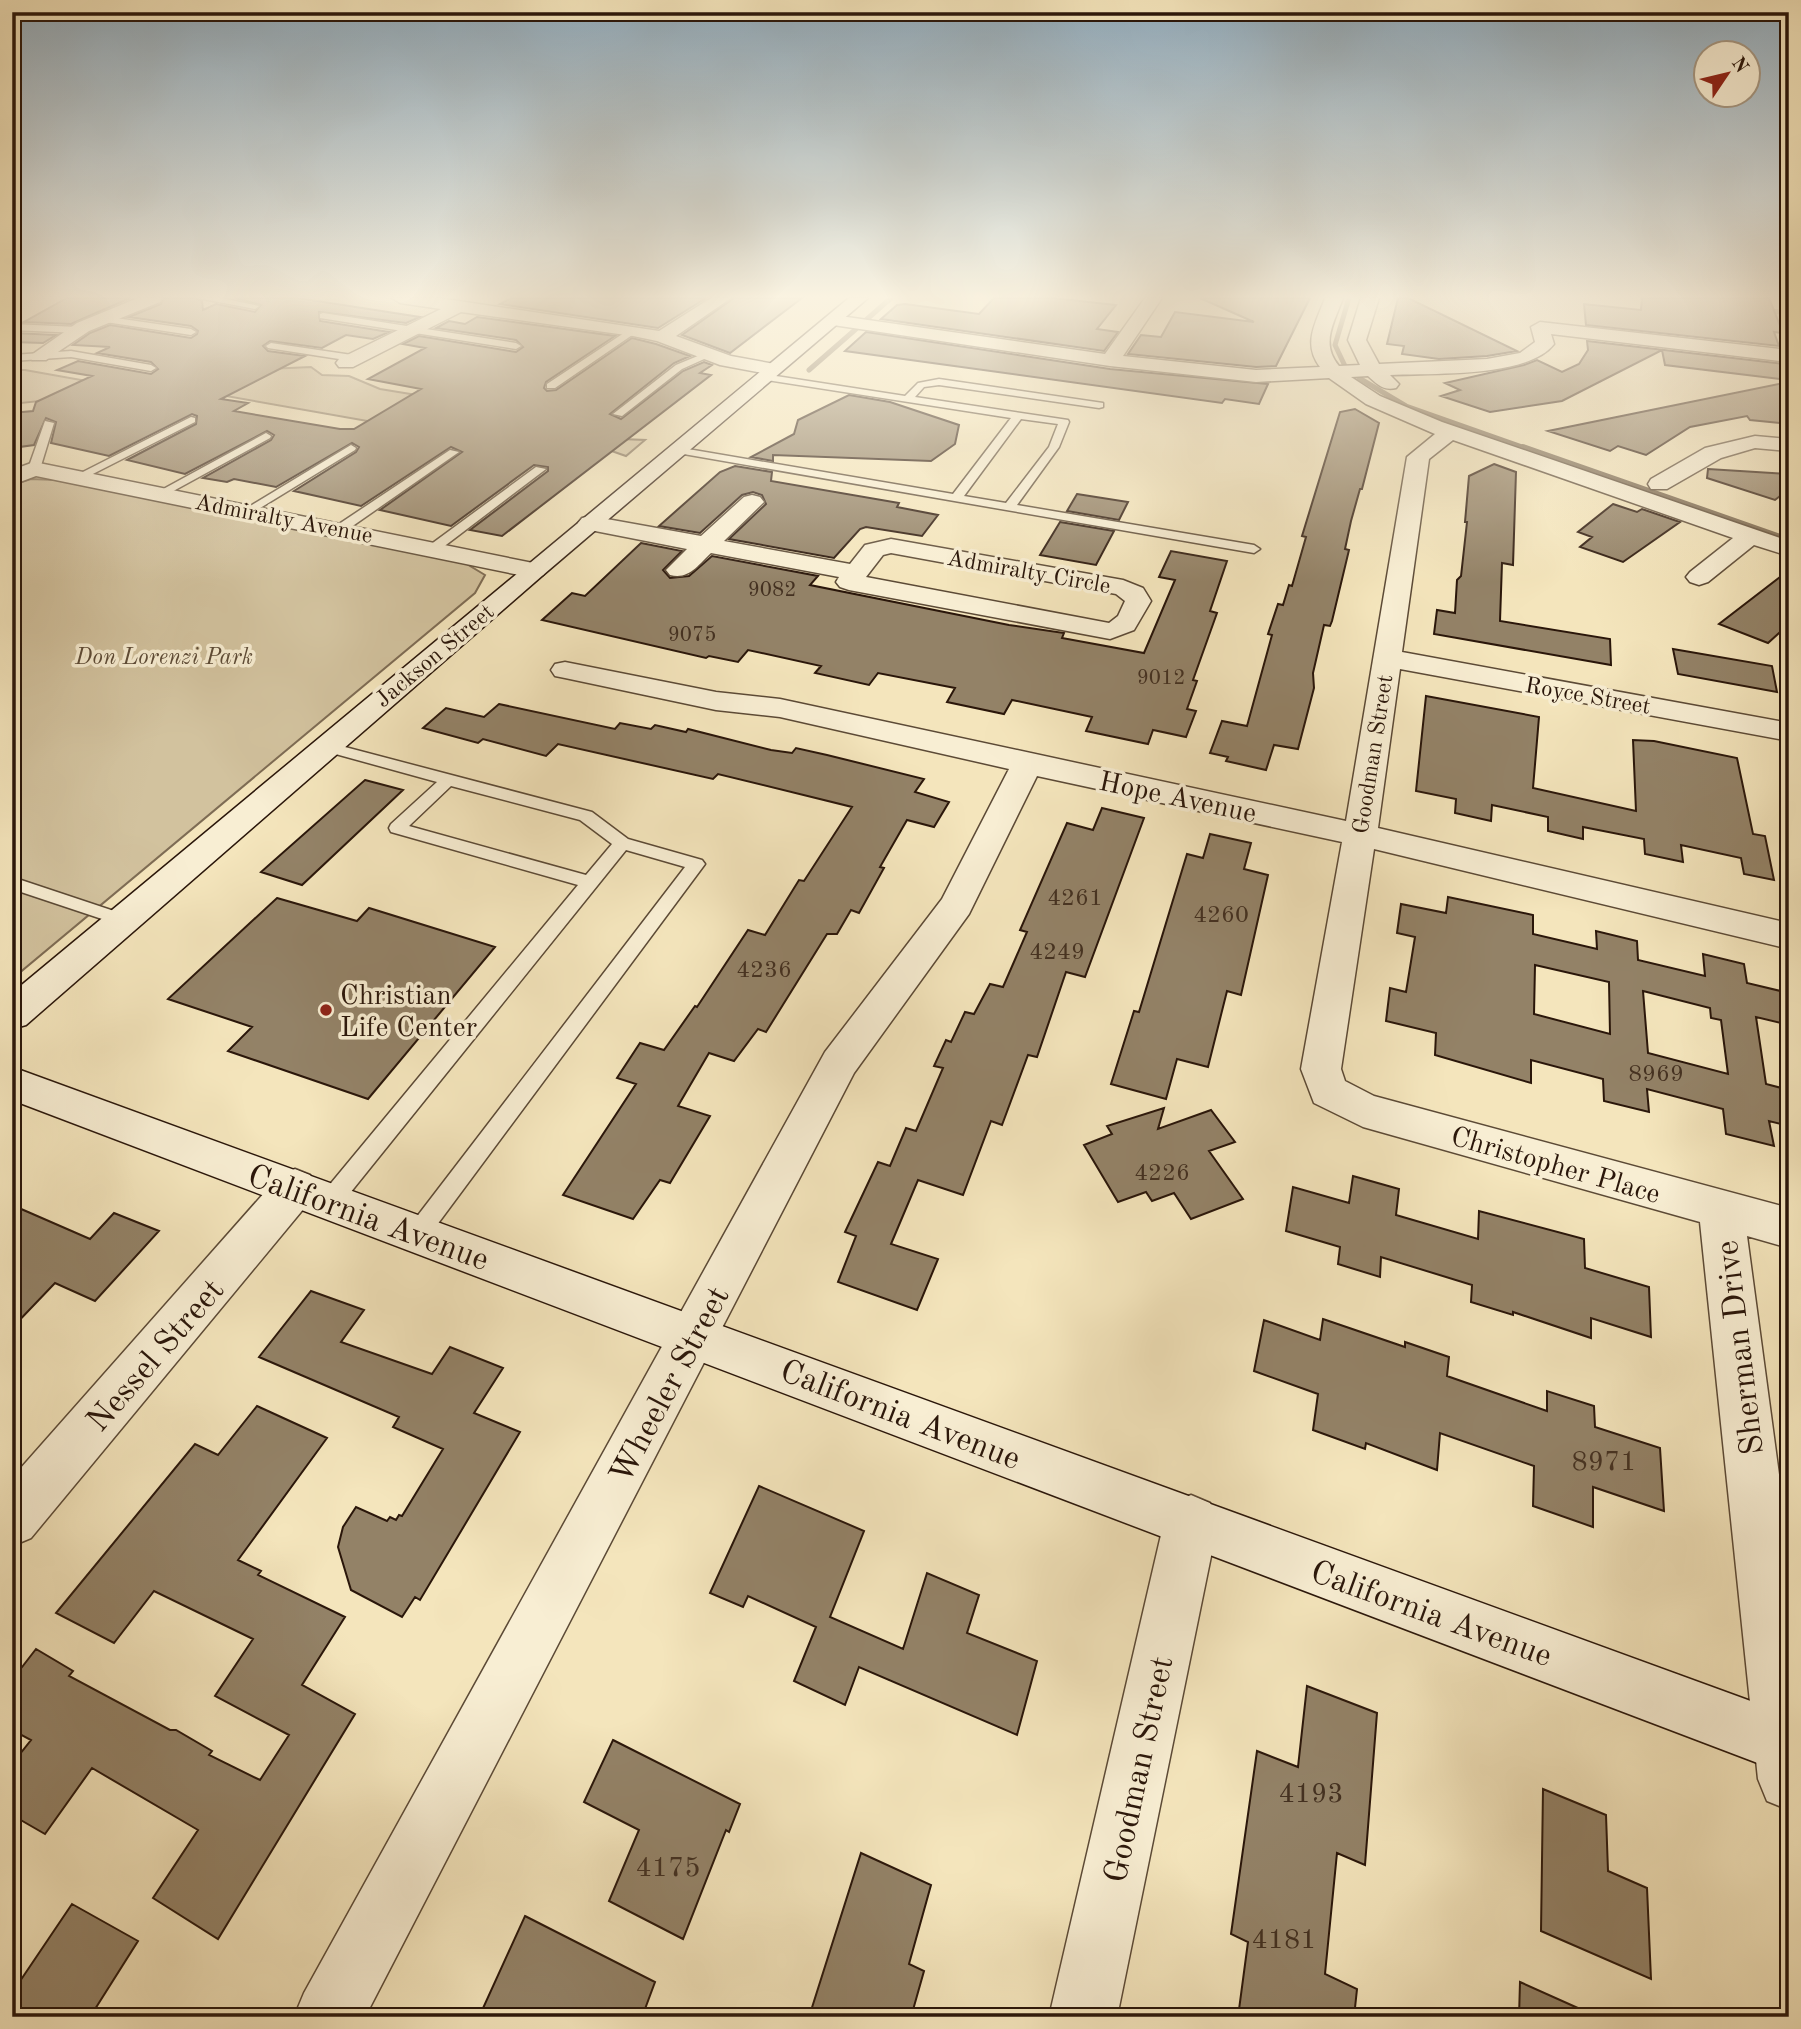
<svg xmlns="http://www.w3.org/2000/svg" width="1801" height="2029" viewBox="0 0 1801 2029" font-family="'Old Standard TT',serif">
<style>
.green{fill:#d2c29e;stroke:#7e6c54;stroke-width:2}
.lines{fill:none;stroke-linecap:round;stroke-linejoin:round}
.stream-far1{stroke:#7a6850;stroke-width:5}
.stream{stroke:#7a6850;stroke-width:6}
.building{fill:#938267;stroke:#2a160a;stroke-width:2;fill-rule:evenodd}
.lane-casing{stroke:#5c4a36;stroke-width:3}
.street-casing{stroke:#5c4a36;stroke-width:3}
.secondary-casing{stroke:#2a160a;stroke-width:3}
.lane{fill:#f8eed3;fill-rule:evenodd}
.street{fill:#f8eed3;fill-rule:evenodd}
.secondary{fill:#f8eed3;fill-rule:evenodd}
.poi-dot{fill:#8f2418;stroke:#f8eed3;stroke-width:2.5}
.labels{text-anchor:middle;stroke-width:7;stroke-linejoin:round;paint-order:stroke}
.far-number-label{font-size:21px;fill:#443121}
.far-street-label{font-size:23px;fill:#2a160a;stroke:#f8eed3}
.far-park-label{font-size:23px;font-style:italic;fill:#5c4a36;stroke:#f8eed3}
.number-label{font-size:24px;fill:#443121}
.street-label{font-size:28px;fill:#2a160a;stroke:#f8eed3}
.poi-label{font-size:28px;fill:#2a160a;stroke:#f8eed3;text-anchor:start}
.near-number-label{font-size:28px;fill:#443121}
.near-street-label{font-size:33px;fill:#2a160a;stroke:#f8eed3}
</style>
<rect width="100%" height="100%" fill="#f4e5bc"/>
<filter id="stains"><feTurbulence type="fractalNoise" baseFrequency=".00286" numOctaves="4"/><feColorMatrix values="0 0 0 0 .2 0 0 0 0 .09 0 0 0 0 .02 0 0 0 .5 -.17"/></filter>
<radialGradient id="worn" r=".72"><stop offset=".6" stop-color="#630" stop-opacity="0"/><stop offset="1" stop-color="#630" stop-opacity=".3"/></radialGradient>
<path class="green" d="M 311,367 L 322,375 L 349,376 L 380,389 L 435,398 L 595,438 L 645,440 L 626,456 L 603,448 L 407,428 L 198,391 L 105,394 L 12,404 L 12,370 L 25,370 L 137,390 L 267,369 Z
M 31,479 L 56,480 L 465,563 L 485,575 L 475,593 L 12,979 L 12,485 Z"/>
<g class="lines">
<path class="stream-far1" d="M 1762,310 L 1789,313
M 866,320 L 891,298
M 1345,366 L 1335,345 L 1349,298
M 809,370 L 856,329
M 1359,378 L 1406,406 L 1528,449"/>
<path class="stream" d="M 1523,447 L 1789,540"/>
</g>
<path class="building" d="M 67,298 L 130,298 L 71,324 L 24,322 Z
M 164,298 L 196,298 L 202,301 L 203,310 L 216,304 L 255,312 L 261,305 L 235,298 L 298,298 L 420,317 L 406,323 L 319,312 L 320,321 L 389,332 L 373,339 L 346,335 L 322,348 L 270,341 L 263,346 L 268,351 L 305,356 L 221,399 L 248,403 L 234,411 L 340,429 L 354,429 L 421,389 L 368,379 L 425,348 L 403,344 L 419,336 L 516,352 L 523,347 L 516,340 L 436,328 L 449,321 L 465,324 L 477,317 L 615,336 L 546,382 L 544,388 L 547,391 L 556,390 L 632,338 L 656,344 L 690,356 L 674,363 L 610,414 L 621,419 L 683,371 L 704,362 L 712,365 L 700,373 L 711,375 L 502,536 L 470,530 L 548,471 L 548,467 L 534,465 L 451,526 L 380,510 L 462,452 L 451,447 L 361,506 L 294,491 L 356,452 L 359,447 L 352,443 L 276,487 L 234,479 L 227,482 L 203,478 L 271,440 L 274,435 L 267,431 L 185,474 L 127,460 L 196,424 L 197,416 L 192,414 L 109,456 L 51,443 L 56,422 L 46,418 L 34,445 L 12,448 L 12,413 L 33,411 L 36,402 L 92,376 L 57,370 L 78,361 L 151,374 L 158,369 L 151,362 L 97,353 L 110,347 L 73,345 L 90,333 L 110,325 L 191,338 L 197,334 L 198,331 L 191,326 L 129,317 L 161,304 Z
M 511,298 L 706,298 L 658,328 L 500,304 Z
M 734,298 L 802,298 L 730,353 L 682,335 Z
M 994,298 L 1053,298 L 1116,305 L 1097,329 L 1118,332 L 1104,351 L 881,319 L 897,305 L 905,304 L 979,314 Z
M 1200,298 L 1310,298 L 1276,366 L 1256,367 L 1128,354 L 1141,335 L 1161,337 L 1175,312 L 1254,322 Z
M 1398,298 L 1408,298 L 1517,351 L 1487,356 L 1439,359 L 1402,354 L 1404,346 L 1387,344 Z
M 1642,298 L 1769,298 L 1783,333 L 1774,332 L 1779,346 L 1586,325 L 1584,304 L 1641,310 Z
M 866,332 L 1110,369 L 1268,384 L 1259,404 L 1225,399 L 1222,403 L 845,351 Z
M 14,333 L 56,335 L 43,343 L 12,342 Z
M 1587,341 L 1785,364 L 1789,380 L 1665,365 L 1662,350 L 1562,401 L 1490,412 L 1441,396 L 1460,390 L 1445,383 L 1524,365 L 1537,360 L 1562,372 L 1579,364 L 1588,350 Z
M 1789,382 L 1789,424 L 1750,420 L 1747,416 L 1690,427 L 1646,455 L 1618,446 L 1610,451 L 1548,431 Z
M 849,395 L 890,402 L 959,425 L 955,444 L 931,461 L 773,455 L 773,461 L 751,457 L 794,434 L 798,420 Z
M 1355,409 L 1379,423 L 1362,489 L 1360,489 L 1351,521 L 1345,549 L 1349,550 L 1332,621 L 1330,626 L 1324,625 L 1313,673 L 1314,688 L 1298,749 L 1274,745 L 1266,770 L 1226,761 L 1228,757 L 1210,753 L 1222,721 L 1247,726 L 1272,635 L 1268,634 L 1278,604 L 1283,605 L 1289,585 L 1292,586 L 1306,537 L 1302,536 L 1340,412 Z
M 1494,464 L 1516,472 L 1513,565 L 1502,563 L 1500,621 L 1610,639 L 1611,665 L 1434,634 L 1437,610 L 1455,613 L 1457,580 L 1461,576 L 1467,522 L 1465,522 L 1469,476 Z
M 735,466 L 772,472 L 771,481 L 899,503 L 897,507 L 938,515 L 922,536 L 866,527 L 860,529 L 834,558 L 729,539 L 766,504 L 762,495 L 753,492 L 742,495 L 700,533 L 659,526 L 720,472 Z
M 1708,469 L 1789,474 L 1789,489 L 1775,500 L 1707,478 Z
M 1077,494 L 1128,502 L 1119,520 L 1067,511 Z
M 1613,504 L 1637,512 L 1642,509 L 1680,522 L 1623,562 L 1580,547 L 1592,537 L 1578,532 Z
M 1060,522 L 1114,531 L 1096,565 L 1040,555 Z
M 641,543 L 682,551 L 663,570 L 670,578 L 689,576 L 712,556 L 818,576 L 810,585 L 1009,625 L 1064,633 L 1062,638 L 1144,653 L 1175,580 L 1159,577 L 1171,551 L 1227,561 L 1210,611 L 1217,613 L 1193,680 L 1197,681 L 1187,709 L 1196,711 L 1186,737 L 1153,730 L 1148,744 L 1086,731 L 1092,717 L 1012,700 L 1004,714 L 947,702 L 955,688 L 878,673 L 869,685 L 815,673 L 821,666 L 748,650 L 738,662 L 709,656 L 706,658 L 542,620 L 572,593 L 585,596 Z
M 1789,570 L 1789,624 L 1768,643 L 1719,624 Z
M 1673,649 L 1772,666 L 1777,692 L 1678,674 Z
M 1426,696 L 1539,717 L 1533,788 L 1636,811 L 1633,740 L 1654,741 L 1737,758 L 1753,834 L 1765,836 L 1774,880 L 1744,874 L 1741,858 L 1681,845 L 1683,862 L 1645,854 L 1644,839 L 1583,827 L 1583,839 L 1548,831 L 1548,817 L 1492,805 L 1491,821 L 1455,813 L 1456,799 L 1416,791 Z
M 499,704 L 615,729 L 620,723 L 651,729 L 655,725 L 686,732 L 688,729 L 771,750 L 792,753 L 796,748 L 827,755 L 924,779 L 915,792 L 949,802 L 934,827 L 907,820 L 880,867 L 884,868 L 859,913 L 851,910 L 837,934 L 827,934 L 766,1032 L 758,1029 L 734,1061 L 709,1053 L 678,1106 L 710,1116 L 670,1183 L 660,1180 L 633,1219 L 563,1195 L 636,1084 L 617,1078 L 640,1043 L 664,1050 L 695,1006 L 697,1007 L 748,930 L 765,935 L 799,880 L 804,881 L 852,807 L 718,774 L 713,779 L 558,744 L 546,756 L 483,739 L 478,743 L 423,728 L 446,708 L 484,717 Z
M 365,780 L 403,790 L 302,885 L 261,872 Z
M 1102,808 L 1144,818 L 1085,977 L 1066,972 L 1037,1057 L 1028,1055 L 1002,1125 L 991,1121 L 963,1195 L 918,1180 L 891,1244 L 938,1259 L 917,1310 L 838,1282 L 856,1236 L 845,1232 L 878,1162 L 890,1166 L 906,1128 L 916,1131 L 943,1068 L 934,1066 L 946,1040 L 951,1042 L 965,1012 L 974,1014 L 990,984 L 1003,987 L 1027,932 L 1020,930 L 1067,823 L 1093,830 Z
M 1210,834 L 1251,843 L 1244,869 L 1268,875 L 1241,995 L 1227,991 L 1208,1067 L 1177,1059 L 1166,1099 L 1111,1084 L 1134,1011 L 1139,1012 L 1187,854 L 1203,858 Z
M 1448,897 L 1533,915 L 1533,934 L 1597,949 L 1596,931 L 1637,941 L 1638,960 L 1705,976 L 1703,954 L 1744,964 L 1747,983 L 1789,993 L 1789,1025 L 1756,1017 L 1766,1084 L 1789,1090 L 1789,1126 L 1769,1121 L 1774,1146 L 1726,1134 L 1723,1109 L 1647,1089 L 1649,1112 L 1604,1101 L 1603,1079 L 1531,1060 L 1531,1083 L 1435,1055 L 1436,1033 L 1386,1021 L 1390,988 L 1406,992 L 1415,937 L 1397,933 L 1401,904 L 1446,913 ZM 1535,965 L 1609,982 L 1610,1034 L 1534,1014 ZM 1643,991 L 1710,1008 L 1711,1018 L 1721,1020 L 1728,1074 L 1648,1053 Z
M 277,898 L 357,921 L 369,908 L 495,947 L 368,1099 L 228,1051 L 252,1027 L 168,999 Z
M 1164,1108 L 1158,1129 L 1211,1110 L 1235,1142 L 1209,1151 L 1243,1199 L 1191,1219 L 1174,1193 L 1152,1201 L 1146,1192 L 1118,1202 L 1084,1145 L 1112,1134 L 1107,1126 Z
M 1353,1176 L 1399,1189 L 1396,1215 L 1478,1239 L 1479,1211 L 1584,1239 L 1585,1268 L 1649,1287 L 1651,1337 L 1591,1318 L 1591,1338 L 1513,1312 L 1513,1315 L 1471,1302 L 1472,1285 L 1381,1257 L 1380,1277 L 1338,1264 L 1340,1247 L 1286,1231 L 1293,1187 L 1349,1203 Z
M 12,1205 L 90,1239 L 114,1213 L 159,1231 L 95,1301 L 55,1283 L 12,1328 Z
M 311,1291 L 364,1310 L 341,1342 L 432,1374 L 450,1347 L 503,1368 L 474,1413 L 520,1432 L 420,1600 L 415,1597 L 402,1617 L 351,1590 L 338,1547 L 343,1527 L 356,1507 L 387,1521 L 390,1517 L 396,1520 L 399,1515 L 402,1516 L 443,1449 L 393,1427 L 399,1417 L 259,1357 Z
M 1323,1319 L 1405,1347 L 1405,1342 L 1449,1357 L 1447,1376 L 1547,1411 L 1547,1391 L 1594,1406 L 1595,1427 L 1660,1448 L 1664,1511 L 1593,1487 L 1593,1527 L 1533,1506 L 1534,1466 L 1440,1433 L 1437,1470 L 1366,1443 L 1365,1449 L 1313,1430 L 1318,1394 L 1254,1371 L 1264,1320 L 1320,1340 Z
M 257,1406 L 327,1438 L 238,1560 L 261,1571 L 258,1575 L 345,1617 L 302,1685 L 355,1714 L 218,1939 L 153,1898 L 198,1830 L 92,1768 L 45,1834 L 12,1815 L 12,1764 L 31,1740 L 12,1730 L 12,1680 L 36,1649 L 73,1671 L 69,1676 L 170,1730 L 176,1730 L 212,1751 L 209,1755 L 260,1780 L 289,1735 L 215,1696 L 253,1639 L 154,1591 L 114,1643 L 56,1613 L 195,1444 L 218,1455 Z
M 759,1486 L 864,1531 L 830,1617 L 903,1649 L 927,1573 L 979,1595 L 967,1633 L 1037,1661 L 1017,1735 L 859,1667 L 845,1705 L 794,1681 L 816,1627 L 748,1596 L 743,1607 L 710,1593 Z
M 1307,1686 L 1377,1713 L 1365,1865 L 1337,1853 L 1325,1974 L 1357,1989 L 1354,2017 L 1238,2017 L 1248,1942 L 1231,1934 L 1257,1751 L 1298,1767 Z
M 613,1740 L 740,1804 L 729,1832 L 726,1830 L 683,1939 L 609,1901 L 639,1830 L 584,1802 Z
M 1543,1789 L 1606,1815 L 1608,1871 L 1647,1888 L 1651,1979 L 1541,1931 Z
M 861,1853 L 931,1885 L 909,1964 L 924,1971 L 911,2017 L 809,2017 Z
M 72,1904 L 138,1941 L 90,2017 L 12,2017 L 12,1993 Z
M 525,1916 L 655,1982 L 642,2017 L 479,2017 Z
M 1520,1982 L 1598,2017 L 1519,2017 Z"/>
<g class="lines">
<g class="lane-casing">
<path id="lane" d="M 198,298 L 221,298 L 259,306 L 255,309 Z
M 323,313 L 516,343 L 521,346 L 516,349 L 320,318 L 320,314 Z
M 102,316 L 191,329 L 196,332 L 191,335 L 99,321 L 98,319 Z
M 12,324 L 78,327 L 83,330 L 78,333 L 12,330 Z
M 630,329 L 638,331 L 555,388 L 547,388 L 547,384 Z
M 271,343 L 352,355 L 357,358 L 352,361 L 268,348 L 266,346 Z
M 71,351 L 151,365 L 156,368 L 151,371 L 71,357 L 12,361 L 12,355 Z
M 705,353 L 713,355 L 682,369 L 622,416 L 613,414 L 676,365 Z
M 763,374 L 905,396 L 918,383 L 939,379 L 1103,403 L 1103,407 L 1099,408 L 939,385 L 924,387 L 915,397 L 1068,420 L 1069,422 L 1059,447 L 1017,505 L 1254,545 L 1260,549 L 1254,553 L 672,452 L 671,450 L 676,447 L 953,494 L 1011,418 L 760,379 L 760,375 ZM 1021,419 L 1058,424 L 1049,447 L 1006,503 L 964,496 Z
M 191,417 L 195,418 L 195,422 L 83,479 L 73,477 Z
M 45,421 L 54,423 L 40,469 L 30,471 L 28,469 Z
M 266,433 L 271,436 L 270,438 L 166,495 L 156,493 Z
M 351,445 L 356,448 L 355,450 L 252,513 L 242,511 Z
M 450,450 L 459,452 L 344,532 L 336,532 L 336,526 Z
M 536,467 L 546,469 L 438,551 L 430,551 L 430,545 Z
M 326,742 L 592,812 L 628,839 L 702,860 L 705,864 L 425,1241 L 417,1244 L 409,1241 L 406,1234 L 409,1227 L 685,867 L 626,850 L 338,1208 L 330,1211 L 322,1208 L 319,1201 L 322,1194 L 578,885 L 391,832 L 389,828 L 391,824 L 437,782 L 321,750 L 318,747 ZM 451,786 L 580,820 L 612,844 L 586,875 L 409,826 Z
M 12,877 L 129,916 L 132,920 L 129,924 L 123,926 L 12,889 Z"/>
</g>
<g class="street-casing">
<path id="street" d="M 138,298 L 162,298 L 160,302 L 89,331 L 46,360 L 32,360 L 30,356 L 77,323 Z
M 392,298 L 439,298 L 659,331 L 711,298 L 731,298 L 676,336 L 731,356 L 780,365 L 783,369 L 773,375 L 720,365 L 657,341 L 633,336 L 461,312 L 353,367 L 339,367 L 336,363 L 339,359 L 441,309 L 400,303 Z
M 1145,298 L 1162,298 L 1123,356 L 1256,370 L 1320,367 C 1302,343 1316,323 1325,298 L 1343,298 C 1334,323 1320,343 1339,366 L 1360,365 L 1348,340 L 1361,298 L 1379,298 L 1366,340 L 1379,364 L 1487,359 L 1520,353 L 1535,342 L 1531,327 L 1540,322 L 1789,350 L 1789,362 L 1551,334 L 1554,344 C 1528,378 1432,373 1390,375 L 1399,384 L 1396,388 C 1383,391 1377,384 1368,376 L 1351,377 L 1380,396 L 1442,422 L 1789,541 L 1789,556 L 1754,545 L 1708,582 L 1699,585 L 1690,582 L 1686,577 L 1690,572 L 1733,538 L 1453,440 L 1429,459 L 1402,652 L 1789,723 L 1789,741 L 1400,669 L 1378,828 L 1789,923 L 1789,949 L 1374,849 L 1341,1069 L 1345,1081 L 1374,1096 L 1789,1208 L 1789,1248 L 1747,1236 L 1789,1549 L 1789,1810 L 1767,1801 L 1758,1779 L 1700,1222 L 1363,1127 L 1314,1103 L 1301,1069 L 1342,842 L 1037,776 L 969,914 L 854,1073 L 365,2017 L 294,2017 L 304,1993 L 825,1052 L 942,899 L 1009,769 L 780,717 L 716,710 L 565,678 L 555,676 L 551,670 L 555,664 L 565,662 L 716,692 L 780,699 L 1346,821 L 1407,457 L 1435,434 L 1366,404 L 1329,378 L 1256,382 L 1110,366 L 833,325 L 824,320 L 833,315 L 1105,354 Z
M 1755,436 L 1789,439 L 1789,451 L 1755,448 L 1721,458 L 1667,489 L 1651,489 L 1648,484 L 1651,479 L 1705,448 Z
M 34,462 L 543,565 L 547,570 L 543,575 L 534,578 L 36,476 L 12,485 L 12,470 Z
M 752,495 L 760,497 L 764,502 L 724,541 L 850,564 L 865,545 L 891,539 L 1123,580 L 1143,588 L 1151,601 L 1134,630 L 1110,639 L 849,590 L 840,587 L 836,582 L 839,577 L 711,553 C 698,565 689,580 670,575 L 666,570 L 687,549 L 590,530 L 582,528 L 578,523 L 582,518 L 590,516 L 701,536 L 744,497 ZM 891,553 L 1116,594 L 1125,601 L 1118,616 L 1109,623 L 866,577 L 883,555 Z
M 295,1169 L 310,1175 L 317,1188 L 310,1201 L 31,1538 L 12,1546 L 12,1478 L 280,1175 Z
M 1191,1495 L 1210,1503 L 1218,1522 L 1117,2017 L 1049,2017 L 1164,1522 L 1172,1503 Z"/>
</g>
<g class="secondary-casing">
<path id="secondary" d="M 849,298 L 868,298 L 543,575 L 26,1025 L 12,1029 L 12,993 Z
M 12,1067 L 1789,1715 L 1789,1775 L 12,1100 Z"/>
</g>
<use href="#lane" class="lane"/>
<use href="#street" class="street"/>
<use href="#secondary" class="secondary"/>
</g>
<linearGradient id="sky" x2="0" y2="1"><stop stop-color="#91acbe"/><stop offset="0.51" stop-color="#faf3e1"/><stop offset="1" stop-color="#faf3e1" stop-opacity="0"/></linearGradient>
<rect width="1801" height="582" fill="url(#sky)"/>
<circle class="poi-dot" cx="326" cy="1010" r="7"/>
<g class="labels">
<g class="far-number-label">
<text x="772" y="596">9082</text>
<text x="692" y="641">9075</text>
<text x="1161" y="684">9012</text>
</g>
<g class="far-street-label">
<text transform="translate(284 518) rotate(11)" y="8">Admiralty Avenue</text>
<text transform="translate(1029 571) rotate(10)" y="8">Admiralty Circle</text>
<text transform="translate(434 655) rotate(-40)" y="8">Jackson Street</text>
<text transform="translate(1588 695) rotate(10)" y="8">Royce Street</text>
<text transform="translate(1372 754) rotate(-81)" y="8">Goodman Street</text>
</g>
<g class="far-park-label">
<text x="164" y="664">Don Lorenzi Park</text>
</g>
<g class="number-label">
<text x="1075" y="905">4261</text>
<text x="1221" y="922">4260</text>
<text x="1057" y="959">4249</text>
<text x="764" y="977">4236</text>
<text x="1656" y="1081">8969</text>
<text x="1162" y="1180">4226</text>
</g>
<g class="street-label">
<text transform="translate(1178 796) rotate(12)" y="10">Hope Avenue</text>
<text transform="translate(1556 1164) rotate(16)" y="10">Christopher Place</text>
</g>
<g class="poi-label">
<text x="340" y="1004">Christian<tspan x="340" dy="32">Life Center</tspan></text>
</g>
<g class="near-number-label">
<text x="1604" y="1470">8971</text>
<text x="1311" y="1802">4193</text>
<text x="668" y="1876">4175</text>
<text x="1284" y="1948">4181</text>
</g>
<g class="near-street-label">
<text transform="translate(369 1216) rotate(20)" y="12">California Avenue</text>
<text transform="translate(1738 1348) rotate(-97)" y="12">Sherman Drive</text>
<text transform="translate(154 1354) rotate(-49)" y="12">Nessel Street</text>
<text transform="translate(668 1384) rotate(-62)" y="12">Wheeler Street</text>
<text transform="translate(901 1413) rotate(21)" y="12">California Avenue</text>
<text transform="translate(1432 1612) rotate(20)" y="12">California Avenue</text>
<text transform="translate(1137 1769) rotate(-78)" y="12">Goodman Street</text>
</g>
</g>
<rect width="1801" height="2029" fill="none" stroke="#f4e5bc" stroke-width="42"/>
<rect x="14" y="14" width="1773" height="2001" fill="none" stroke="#2a160a" stroke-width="3.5"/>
<rect x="21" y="21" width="1759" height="1987" fill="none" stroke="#2a160a" stroke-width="2"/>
<g transform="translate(1727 74) rotate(55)"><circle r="33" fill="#f8eed3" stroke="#a69883" stroke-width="2"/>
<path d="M0-5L12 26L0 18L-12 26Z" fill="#8f2418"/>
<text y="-10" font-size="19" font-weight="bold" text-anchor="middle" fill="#2a160a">N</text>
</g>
<rect width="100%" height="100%" filter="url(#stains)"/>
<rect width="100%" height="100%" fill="url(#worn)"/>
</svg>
